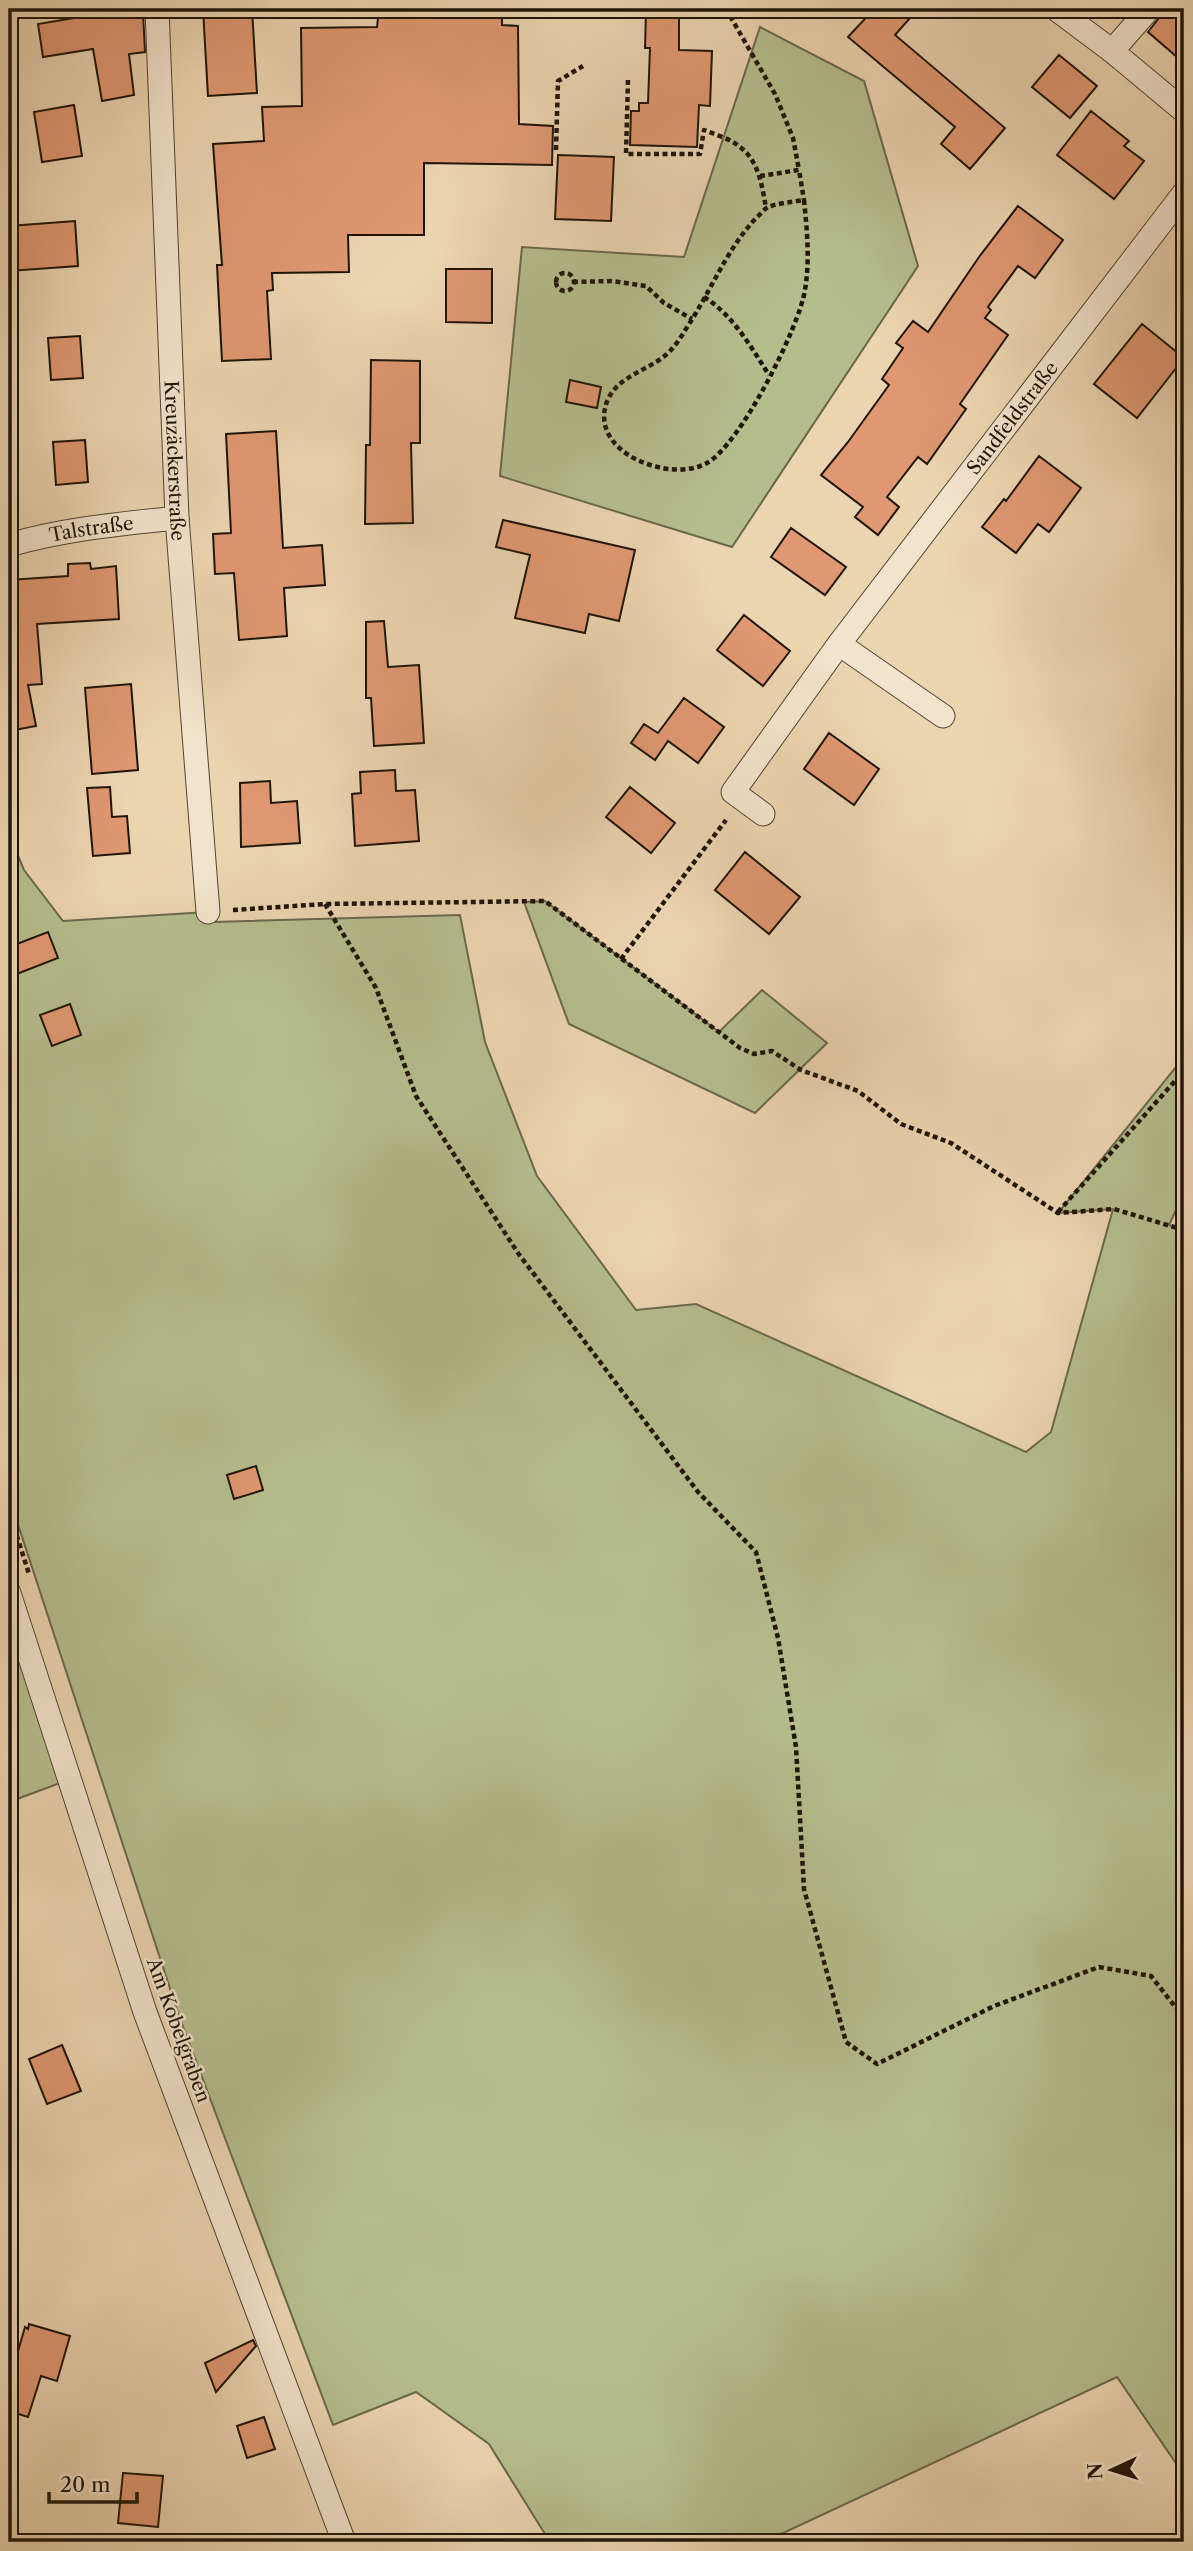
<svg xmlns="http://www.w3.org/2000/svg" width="1193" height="2551" viewBox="0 0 1193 2551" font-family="'Libre Caslon Text',serif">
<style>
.green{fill:#b5bd8d;stroke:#6a684b;stroke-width:2}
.building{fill:#df9871;stroke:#1e1409;stroke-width:2}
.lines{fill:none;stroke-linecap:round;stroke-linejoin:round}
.minor-casing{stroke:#514433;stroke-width:25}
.path{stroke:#1e1409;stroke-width:4.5;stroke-dasharray:5 3.5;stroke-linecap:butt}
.minor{stroke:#f2e3cc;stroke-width:23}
.labels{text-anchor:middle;stroke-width:5;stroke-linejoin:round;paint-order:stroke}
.street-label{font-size:19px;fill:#1e1409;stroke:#f2e3cc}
</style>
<rect width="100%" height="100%" fill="#ebd4b0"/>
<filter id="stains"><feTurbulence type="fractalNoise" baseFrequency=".00286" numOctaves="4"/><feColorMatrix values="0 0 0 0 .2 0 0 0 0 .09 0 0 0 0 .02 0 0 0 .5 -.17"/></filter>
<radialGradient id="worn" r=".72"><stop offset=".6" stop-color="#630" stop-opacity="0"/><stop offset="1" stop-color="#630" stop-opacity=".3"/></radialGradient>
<path class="green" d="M 760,27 L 864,81 L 918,266 L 732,547 L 500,476 L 522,247 L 684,257 Z
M 9,834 L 24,870 L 63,921 L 207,912 L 213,922 L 460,915 L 485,1042 L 537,1176 L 636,1310 L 696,1304 L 1026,1452 L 1051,1432 L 1113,1209 L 1058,1213 L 1184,1057 L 1184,1193 L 1169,1225 L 1184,1230 L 1184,2475 L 1117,2377 L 764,2542 L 550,2542 L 489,2444 L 416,2392 L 333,2425 L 179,2016 L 9,1497 Z
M 545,901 L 719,1032 L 762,990 L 827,1043 L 755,1113 L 569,1024 L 524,902 Z
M 9,1592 L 71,1779 L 9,1802 Z"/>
<path class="building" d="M 203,9 L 252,9 L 257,93 L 208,96 Z
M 379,9 L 502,9 L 502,25 L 518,26 L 519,124 L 553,126 L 552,165 L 424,163 L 424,235 L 348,235 L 349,272 L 272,273 L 273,290 L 267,291 L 271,359 L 222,361 L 217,265 L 222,265 L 213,144 L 264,141 L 262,107 L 302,106 L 301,28 L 377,27 Z
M 874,9 L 918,9 L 895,35 L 1005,128 L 970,169 L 941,144 L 955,127 L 848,37 Z
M 1166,9 L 1184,9 L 1184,63 L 1148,32 Z
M 646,11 L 679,12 L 679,50 L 712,51 L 710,106 L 699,105 L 697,147 L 630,145 L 631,111 L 639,111 L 639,103 L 648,103 L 650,48 L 645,48 Z
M 110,12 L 111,17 L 143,12 L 145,52 L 129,54 L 134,95 L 102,101 L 93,49 L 43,57 L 38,24 Z
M 1059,55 L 1097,86 L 1070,118 L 1032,87 Z
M 74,105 L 82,156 L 42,162 L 34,112 Z
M 1091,111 L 1129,141 L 1124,146 L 1144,161 L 1114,199 L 1057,155 Z
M 558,155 L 614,157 L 611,221 L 555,219 Z
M 1018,206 L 1063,240 L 1035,278 L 1018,266 L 988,307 L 991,310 L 985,318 L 1008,335 L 960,404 L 966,409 L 927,464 L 918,457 L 887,497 L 899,507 L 878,535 L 855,517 L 863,507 L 821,475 L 848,442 L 889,385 L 882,379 L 903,348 L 896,343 L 913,321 L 928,332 L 979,257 Z
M 75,221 L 78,266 L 9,271 L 9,226 Z
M 446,269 L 492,269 L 492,323 L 446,322 Z
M 1142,324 L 1184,358 L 1137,418 L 1094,384 Z
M 80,336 L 83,378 L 51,380 L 48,338 Z
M 371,360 L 420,361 L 420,443 L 411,443 L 413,523 L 365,524 L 366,445 L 370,445 Z
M 570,380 L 601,387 L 597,408 L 566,402 Z
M 276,431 L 283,548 L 322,545 L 325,585 L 284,588 L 287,636 L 239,640 L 234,573 L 215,574 L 213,534 L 231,533 L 226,434 Z
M 85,440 L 88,482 L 56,485 L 53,442 Z
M 1039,456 L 1081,488 L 1049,532 L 1038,524 L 1016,553 L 982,527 L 1004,499 L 1006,501 Z
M 503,520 L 635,550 L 619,621 L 589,614 L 585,633 L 515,618 L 530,555 L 496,547 Z
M 791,528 L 846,567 L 825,595 L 771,557 Z
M 90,563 L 91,569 L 116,566 L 119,619 L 37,624 L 42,684 L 28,685 L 36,726 L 9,731 L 9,580 L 68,576 L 68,564 Z
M 744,615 L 790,651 L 763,686 L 717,650 Z
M 384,621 L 388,667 L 419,665 L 424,743 L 374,746 L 371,698 L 366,698 L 366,622 Z
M 131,684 L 138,770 L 92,774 L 85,688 Z
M 684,698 L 724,727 L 698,763 L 668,741 L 655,760 L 631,743 L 644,724 L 658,733 Z
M 829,733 L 879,769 L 854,805 L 804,769 Z
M 395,770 L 396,791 L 415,790 L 419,841 L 355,846 L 352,794 L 361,793 L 360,772 Z
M 270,781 L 271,803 L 297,801 L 300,843 L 241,847 L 240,783 Z
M 110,787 L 112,817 L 127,816 L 130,853 L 93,856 L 87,788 Z
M 630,787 L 675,823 L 651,853 L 606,817 Z
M 745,852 L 800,897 L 769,934 L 715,890 Z
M 48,932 L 58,958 L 9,977 L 9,947 Z
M 70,1004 L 81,1035 L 52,1046 L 40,1015 Z
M 256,1466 L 263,1490 L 234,1499 L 227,1475 Z
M 62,2045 L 81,2091 L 47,2104 L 29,2059 Z
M 29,2324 L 70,2336 L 57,2381 L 41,2376 L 28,2417 L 9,2411 L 9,2382 L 25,2327 L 28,2329 Z
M 253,2340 L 256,2346 L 216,2392 L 205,2363 Z
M 264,2417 L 275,2449 L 247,2458 L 237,2426 Z
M 123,2473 L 163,2476 L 158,2527 L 118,2523 Z"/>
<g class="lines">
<g class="minor-casing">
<g id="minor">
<path id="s1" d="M 157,9 L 177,518 L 208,912"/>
<path d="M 1056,9 L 1112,51 L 1184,111"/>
<path d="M 1112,51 L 1149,9"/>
<path id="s2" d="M 9,545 C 64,529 120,524 177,518"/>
<path d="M 839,644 L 943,716"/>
<path id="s3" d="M 763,814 L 733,792 L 839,644 L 1184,193"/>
<path d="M 9,1593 L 145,2012 L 344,2542"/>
</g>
</g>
<path class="path" d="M 726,9 L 775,94 L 793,138 L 799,170
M 628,80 L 626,154 L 700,154 L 704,130 C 716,135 731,139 740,147 C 759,161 762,186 766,208
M 556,150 L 558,81 L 583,66
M 760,176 L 799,170 L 804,200
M 804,200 C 807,230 810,260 805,290 C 799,328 740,445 707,463 C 670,484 585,452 608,399 C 620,374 652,370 670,351 C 678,343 685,330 691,321 C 713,286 728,248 756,218 C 760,215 764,209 768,207 C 778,203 793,202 804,200 Z
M556 282a9 9 0 1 1 18 0a9 9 0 1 1-18 0Z
M 573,282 L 612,281 L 646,286 L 664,303 L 692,319
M 704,297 C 733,315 751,347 769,375
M 325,904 L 376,988 L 416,1096 L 518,1253 L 698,1492 L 756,1552 L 778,1638 L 796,1747 L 804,1889 L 846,2042 L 877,2064 L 994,2006 L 1099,1967 L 1151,1976 L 1184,2018
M 233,910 L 325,904 L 545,901 L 740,1048 L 754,1054 L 772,1051 L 801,1070 L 858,1091 L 901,1124 L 951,1143 L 1058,1213 L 1114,1209 L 1184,1230
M 621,959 L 726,820
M 1058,1212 L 1184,1071
M 9,1511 L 29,1574"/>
<use href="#minor" class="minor"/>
</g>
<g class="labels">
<g class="street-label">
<text dy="7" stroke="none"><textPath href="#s3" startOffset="504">Sandfeldstraße</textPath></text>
<text dy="7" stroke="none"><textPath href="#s1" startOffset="452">Kreuzäckerstraße</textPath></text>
<text dy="7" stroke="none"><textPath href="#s2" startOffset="84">Talstraße</textPath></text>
<text transform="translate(179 2030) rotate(70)" y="7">Am Kobelgraben</text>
</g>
</g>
<rect width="1193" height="2551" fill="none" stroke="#ebd4b0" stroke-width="35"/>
<rect x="10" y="10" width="1172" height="2530" fill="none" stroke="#1e1409" stroke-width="3.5"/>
<rect x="18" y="18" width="1158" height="2516" fill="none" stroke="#1e1409" stroke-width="2"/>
<g transform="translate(1112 2470) rotate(266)" stroke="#f2e3cc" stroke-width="5" paint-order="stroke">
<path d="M0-5L12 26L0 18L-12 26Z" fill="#1e1409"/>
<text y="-10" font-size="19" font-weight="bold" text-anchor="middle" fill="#1e1409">N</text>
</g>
<path d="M49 2492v10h88v-10" fill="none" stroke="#1e1409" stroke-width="3.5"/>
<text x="60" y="2492" font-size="21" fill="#1e1409" stroke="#f2e3cc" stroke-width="5" paint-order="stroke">20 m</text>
<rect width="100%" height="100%" filter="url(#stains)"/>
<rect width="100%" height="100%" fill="url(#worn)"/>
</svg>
